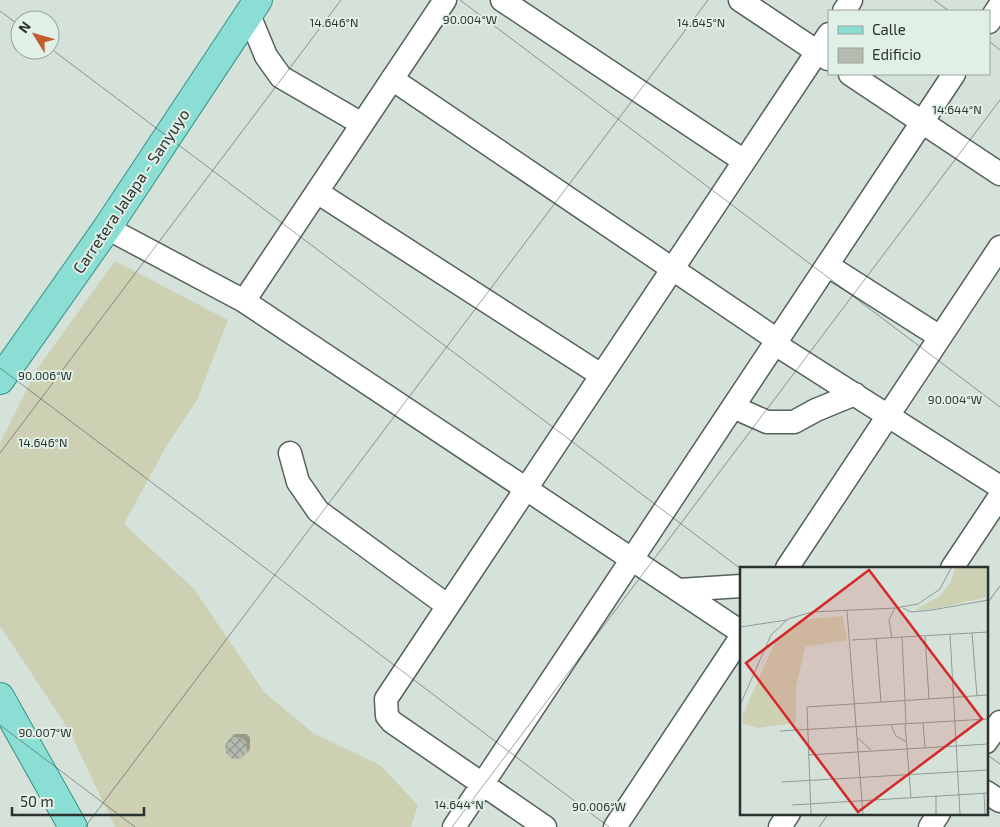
<svg xmlns="http://www.w3.org/2000/svg" width="1000" height="827" viewBox="0 0 1000 827" font-family="'Exo 2',sans-serif">
<style>
.grass{fill:#cdd0b3}
.building{fill:url(#building-cross-hatch);filter:url(#shadow)}
.lines{fill:none;stroke-linecap:round;stroke-linejoin:round}
.minor-casing{stroke:#55615a;stroke-width:25}
.major-casing{stroke:#379387;stroke-width:30}
.minor{stroke:#fff;stroke-width:22}
.major{stroke:#8bded4;stroke-width:28}
.ticks{fill:none;stroke:#2b312e;stroke-width:1;stroke-opacity:0.45}
.labels{text-anchor:middle;stroke-width:4;stroke-linejoin:round;paint-order:stroke}
.street-label{font-size:16px;fill:#2b312e;stroke:#e1f0e7}
.inset-road{fill:none;stroke:#909b95;stroke-width:1}
.view{fill:#d62828;fill-opacity:0.15;stroke:#d62828;stroke-width:2.5}
.inset-edge{fill:none;stroke:#2b312e;stroke-width:2.5}
.ticks-label{font-size:12px;text-anchor:middle;fill:#2b312e;stroke:#e1f0e7;stroke-width:4;stroke-linejoin:round;paint-order:stroke}
</style>
<defs>
<pattern id="building-cross-hatch" width="8" height="8" patternUnits="userSpaceOnUse" patternTransform="scale(1.25)"><rect width="8" height="8" fill="#b4bcb0"/><path d="M0 0l8 8M0 8l8-8" fill="none" stroke="#939990"/></pattern>
<filter id="shadow"><feDropShadow dx="4.5" dy="-4.5" stdDeviation="0" flood-color="#0004"/></filter>
</defs>
<rect width="100%" height="100%" fill="#d4e2da"/>
<path class="grass" d="M 115,261 L 228,320 L 197,400 L 167,445 L 124,524 L 194,589 L 264,692 L 313,733 L 380,765 L 418,805 L 411,827 L 115,827 L 69,730 L 0,626 L 0,443 L 37,369 Z"/>
<path class="building" d="M225 748a11 11 0 1 1 22 0a11 11 0 1 1-22 0Z"/>
<g class="lines">
<g class="minor-casing">
<path id="minor" d="M 502,0 L 744,161
M 740,0 L 828,59
M 844,11 L 851,0
M 249,15 L 266,56 L 281,77 L 362,124
M 989,22 L 1000,5
M 850,74 L 1000,174
M 392,79 L 773,337
M 317,192 L 601,375
M 107,228 L 244,301 L 741,632
M 827,265 L 940,337
M 244,301 L 445,0
M 775,344 L 1000,487
M 733,407 L 767,422 L 794,422 L 816,410 L 855,394
M 290,453 L 298,482 L 318,511 L 448,606
M 787,568 L 1000,247
M 952,568 L 1000,496
M 679,590 L 741,586
M 986,742 L 1000,722
M 986,792 L 1000,801
M 454,827 L 954,74
M 545,827 L 392,722 L 387,716 L 386,699 L 829,34
M 615,827 L 741,637
M 780,827 L 789,813
M 930,827 L 939,813"/>
</g>
<g class="major-casing">
<path id="major" d="M 0,380 L 107,228 L 258,0
M 0,697 L 73,827"/>
</g>
<use href="#minor" class="minor"/>
<use href="#major" class="major"/>
</g>
<path class="ticks" d="M 460,0 L 1000,407M 934,0 L 949,11M 0,11 L 20,26M 989,41 L 1000,50M 50,48 L 741,569M 0,368 L 609,827M 0,453 L 341,0M 986,605 L 1000,586M 0,725 L 135,827M 986,754 L 1000,764M 85,827 L 708,0M 452,827 L 1000,100M 819,827 L 829,813"/>
<g class="labels">
<g class="street-label">
<text transform="translate(131 191) rotate(-56)" y="6">Carretera Jalapa - Sanyuyo</text>
</g>
</g>
<g transform="translate(740 567)">
<rect width="248" height="248" fill="#d4e2da"/>
<path d="M 215,1 L 246,1 L 246,30 L 194,42 L 175,43 L 200,29 L 211,15 ZM 103,49 L 107,73 L 65,80 L 56,120 L 56,156 L 19,161 L 3,157 L 3,147 L 36,73 L 60,53 Z" fill="#cdd0b3"/>
<path class="inset-road" d="M 163,41 L 171,45 L 192,43 L 248,33M 107,44 L 123,247M 0,60 L 47,53M 232,66 L 237,129M 210,67 L 220,247M 185,69 L 189,132M 162,70 L 166,156M 152,71 L 149,53 L 155,41M 136,72 L 141,135M 112,73 L 248,65M 0,138 L 31,68 L 48,52 L 72,45 L 155,41 L 178,37 L 200,22 L 211,1M 183,156 L 185,181M 165,157 L 171,231M 151,158 L 156,169 L 167,175M 40,164 L 248,152M 118,171 L 131,183M 68,188 L 248,177M 42,215 L 248,203M 244,226 L 245,247M 196,229 L 196,247M 52,238 L 248,226M 71,247 L 67,140 L 248,128"/>
<path class="view" d="M 129,3 L 242,152 L 118,245 L 6,96 Z"/>
<rect width="248" height="248" class="inset-edge"/>
</g>
<g class="ticks-label">
<text x="470" y="24">90.004°W</text>
<text x="334" y="27">14.646°N</text>
<text x="701" y="27">14.645°N</text>
<text x="957" y="114">14.644°N</text>
<text x="45" y="380">90.006°W</text>
<text x="955" y="404">90.004°W</text>
<text x="43" y="447">14.646°N</text>
<text x="45" y="737">90.007°W</text>
<text x="459" y="809">14.644°N</text>
<text x="599" y="811">90.006°W</text>
</g>
<rect x="828" y="10" width="162" height="65" fill="#e1f0e7" stroke="#98a49d"/>
<rect x="838" y="26" width="25" height="8" fill="#8bded4" stroke="#98a49d"/>
<text x="872" y="35" font-size="15" fill="#2b312e">Calle</text>
<rect x="838" y="48" width="25" height="15" fill="#b4bcb0" stroke="#98a49d"/>
<text x="872" y="60" font-size="15" fill="#2b312e">Edificio</text>
<g transform="translate(35 35) rotate(307)"><circle r="24" fill="#e1f0e7" stroke="#98a49d"/>
<path d="M0-4L9 19L0 12L-9 19Z" fill="#c35c30"/>
<text y="-8" font-size="14" font-weight="bold" text-anchor="middle" fill="#2b312e">N</text>
</g>
<path d="M12 807v8h132v-8" fill="none" stroke="#2b312e" stroke-width="2.5"/>
<text x="20" y="807" font-size="15" fill="#2b312e" stroke="#e1f0e7" stroke-width="4" paint-order="stroke">50 m</text>
</svg>
